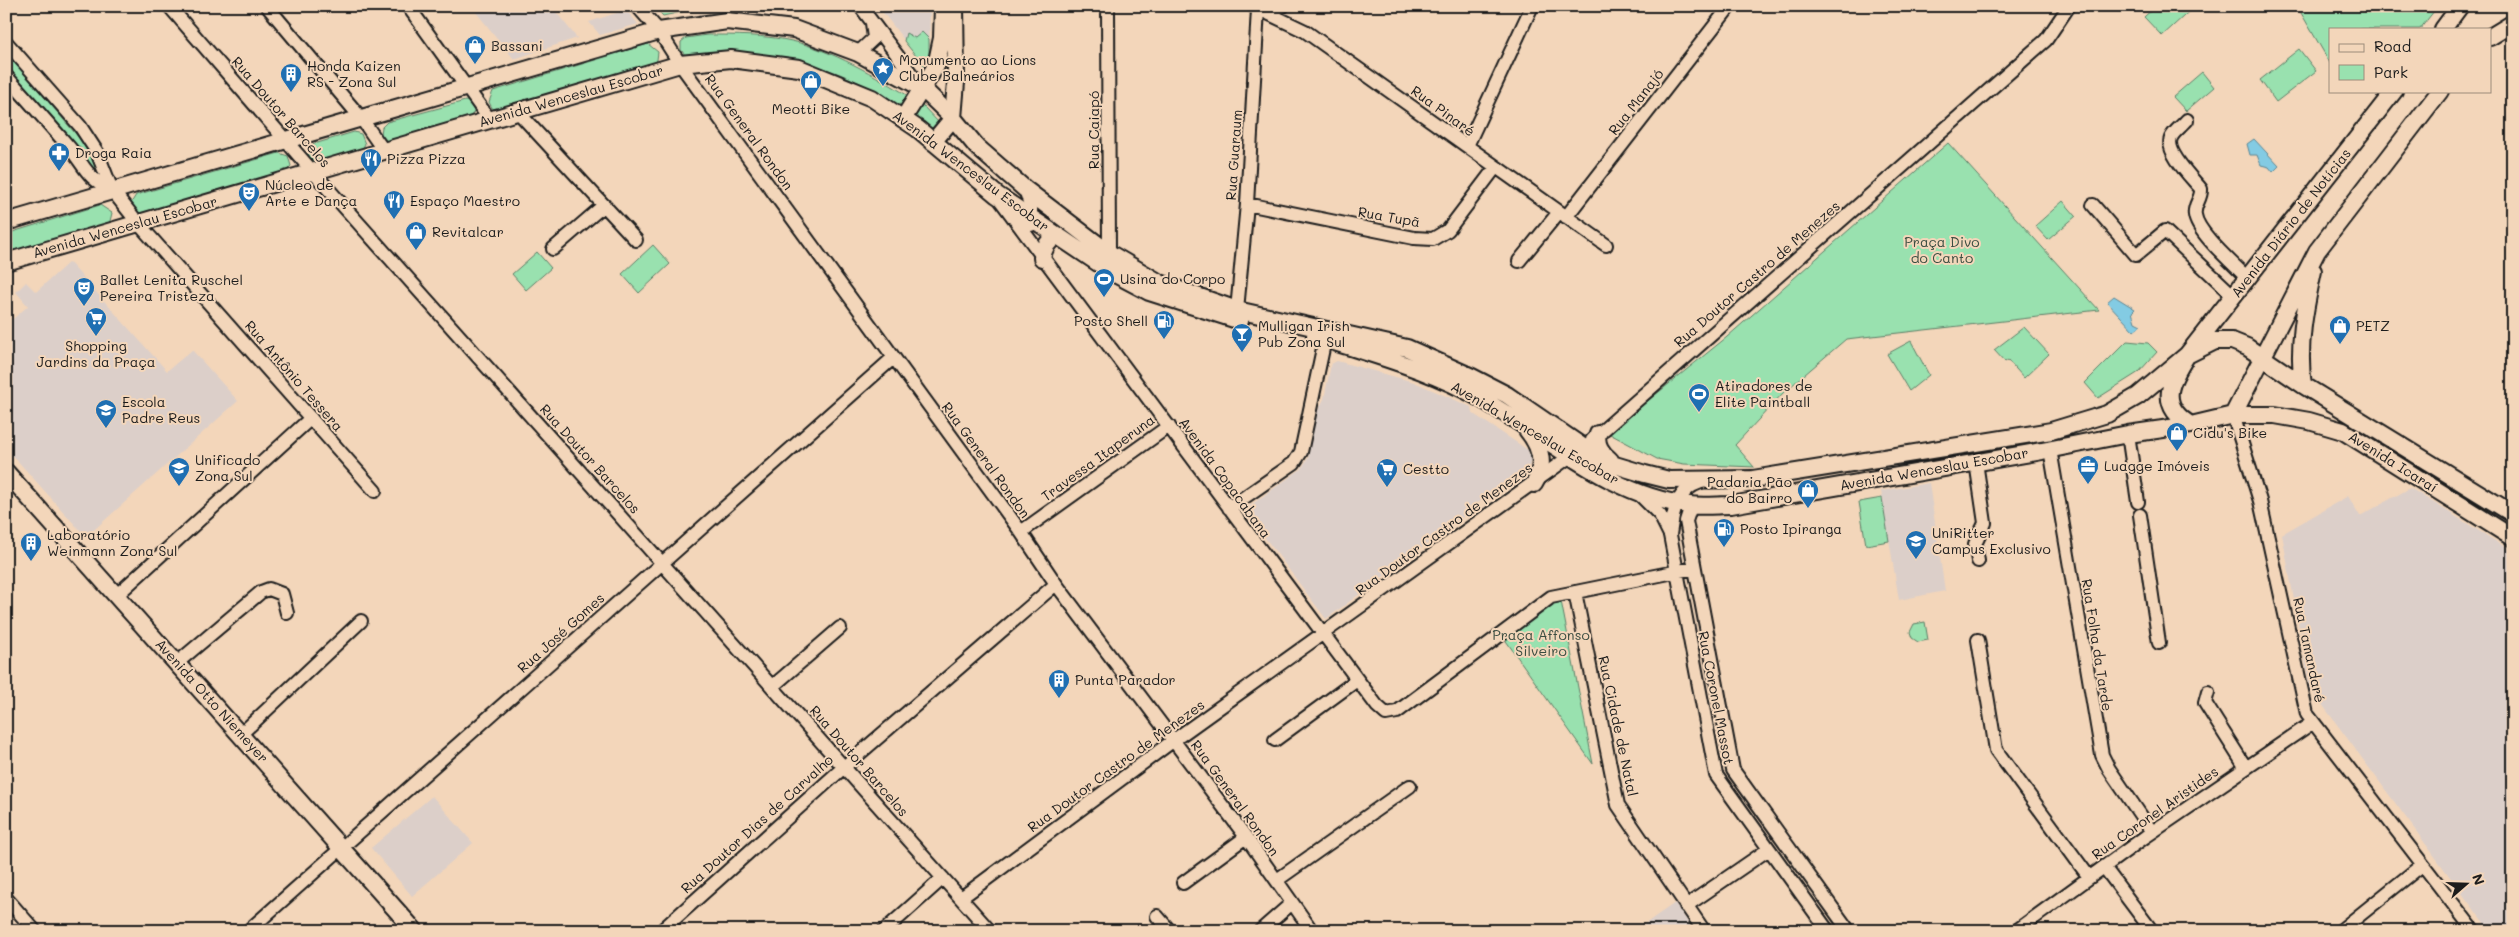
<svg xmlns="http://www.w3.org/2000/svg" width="2519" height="937" viewBox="0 0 2519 937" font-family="Mali,sans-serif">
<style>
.built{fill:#dccfc9}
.green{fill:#99e1af;stroke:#5a7e66}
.water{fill:#83cbe3;stroke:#5a8593}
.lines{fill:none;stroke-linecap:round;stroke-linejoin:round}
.minor-casing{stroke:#1c1c1c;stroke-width:16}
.major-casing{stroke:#1c1c1c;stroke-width:20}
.minor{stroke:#f3d6ba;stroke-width:12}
.major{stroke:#f3d6ba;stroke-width:16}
.labels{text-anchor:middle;stroke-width:4;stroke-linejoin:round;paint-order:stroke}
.poi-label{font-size:14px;fill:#1c1c1c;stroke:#f3d6ba;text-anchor:start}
.street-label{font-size:14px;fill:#1c1c1c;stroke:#f3d6ba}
.park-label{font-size:14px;fill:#3b4d41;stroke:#f3d6ba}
</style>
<rect width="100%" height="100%" fill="#f3d6ba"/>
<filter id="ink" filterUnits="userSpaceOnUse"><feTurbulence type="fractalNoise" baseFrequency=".02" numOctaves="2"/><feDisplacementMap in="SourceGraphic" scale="10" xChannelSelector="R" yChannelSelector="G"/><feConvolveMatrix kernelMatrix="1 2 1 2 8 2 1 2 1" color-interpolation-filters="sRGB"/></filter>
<g filter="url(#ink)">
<path class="built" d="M 471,6 L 551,6 L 577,38 L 514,59 Z
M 878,6 L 930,6 L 929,62 L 924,66 Z
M 626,10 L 638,24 L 600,35 L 589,22 Z
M 69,262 L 167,371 L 192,350 L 238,401 L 86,537 L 6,448 L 6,325 L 28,306 L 16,292 L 26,282 L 36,292 Z
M 1337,361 L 1414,382 L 1471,407 L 1472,413 L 1528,450 L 1531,460 L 1528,469 L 1472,507 L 1461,519 L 1326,619 L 1244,510 L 1301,469 L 1308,458 L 1317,412 L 1324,399 L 1331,364 Z
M 1929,483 L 1945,591 L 1899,600 L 1881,491 Z
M 2410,488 L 2513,552 L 2513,931 L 2490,931 L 2310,688 L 2282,534 L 2348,496 L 2360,516 Z
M 432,796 L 473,843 L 412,896 L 371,848 Z
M 1675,903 L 1694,931 L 1636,931 L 1656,916 Z"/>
<path class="green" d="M 654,6 L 718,6 L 695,9 L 663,16 Z
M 2156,6 L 2195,6 L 2162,36 L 2144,17 Z
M 2297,6 L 2438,6 L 2420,29 L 2330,29 L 2330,63 Z
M 922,32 L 929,39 L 929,62 L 924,66 L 904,41 L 906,33 L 915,38 Z
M 707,35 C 736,35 764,35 792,41 C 831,50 877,76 910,97 L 903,109 C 873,87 832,67 794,61 C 759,55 721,57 686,56 L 681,50 L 681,42 L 686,38 Z
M 648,44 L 658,52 L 657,60 L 652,65 L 498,110 L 492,108 L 489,102 L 493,91 Z
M 2299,49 L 2316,71 L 2276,102 L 2260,80 Z
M 6,52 L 92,153 L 102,177 L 101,180 L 6,68 Z
M 2202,72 L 2214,87 L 2186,111 L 2173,97 Z
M 465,101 L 471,102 L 474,112 L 470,117 L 396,141 L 387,141 L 381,134 L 382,127 L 387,122 Z
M 923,106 L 940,124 L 937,130 L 930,131 L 915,118 L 913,114 L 918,107 Z
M 354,132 L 361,134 L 365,144 L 361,151 L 318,164 L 311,161 L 308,152 L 311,145 Z
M 1948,143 L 2099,310 L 1846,339 L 1783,393 L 1735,445 L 1754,467 L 1684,464 L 1657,459 L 1608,433 L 1727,337 Z
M 279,153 L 288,156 L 291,166 L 284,173 L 145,215 L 136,212 L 131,203 L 136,195 Z
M 2063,201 L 2076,216 L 2048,240 L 2035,226 Z
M 100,205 L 112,213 L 110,221 L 105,226 L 6,256 L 6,234 Z
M 653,245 L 670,264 L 639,293 L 622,274 Z
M 537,252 L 551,268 L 526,290 L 512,274 Z
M 2024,327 L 2049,354 L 2024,378 L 2008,360 L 2005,362 L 1994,350 Z
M 1911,341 L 1929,375 L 1909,391 L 1887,354 Z
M 2127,341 L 2148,343 L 2157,352 L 2139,372 L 2098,398 L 2085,383 Z
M 1882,498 L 1889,541 L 1866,545 L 1859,502 Z
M 1561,601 L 1593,764 L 1504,638 L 1543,608 Z
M 1925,622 L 1928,640 L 1918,642 L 1912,638 L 1910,632 L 1914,624 Z"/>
<path class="water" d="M 2254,139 L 2279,166 L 2273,172 L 2269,167 L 2261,165 L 2257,155 L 2250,155 L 2247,144 Z
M 2114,296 L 2135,309 L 2132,312 L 2135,322 L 2141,325 L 2134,331 L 2107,302 Z"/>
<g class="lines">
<g class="minor-casing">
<path id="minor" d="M 169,6 L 313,172 L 990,931
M 267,6 L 361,118 L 384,151
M 408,6 L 490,120
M 637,6 L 659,31 L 680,64 L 1021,532 L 1056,584 L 1246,837 L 1312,931
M 860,6 L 919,84
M 1108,6 L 1109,253
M 1253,6 L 1305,31 L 1606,245
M 1260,9 L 1283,6
M 6,42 L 80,126 L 97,152 L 112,190 L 138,223 L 375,491
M 858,53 L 874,38 L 872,23
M 6,76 C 27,99 48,123 69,147 C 86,167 85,177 112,190
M 518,112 L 636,240
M 2187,120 C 2182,126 2173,132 2171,138 C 2165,152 2192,178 2201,189 C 2202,199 2193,205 2195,215 C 2197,233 2235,265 2248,279
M 1467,146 L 1532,6
M 1025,189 L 1031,208 L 1031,225
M 1001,201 L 1377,706 L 1386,714 L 1397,712 L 1551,597 L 1694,568
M 1247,204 L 1414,238 L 1433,239 L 1448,230 L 1495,168
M 2093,205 L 2136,255 L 2165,231 L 2234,296
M 1566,217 L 1730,6
M 553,249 L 604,205
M 1519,261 L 1559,212
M 1237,310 L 1247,204 L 1258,9
M 2233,415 L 2260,501 L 2307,714 L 2474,931
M 2128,434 L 2138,502
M 1592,440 L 2046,40 L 2069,6
M 2050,449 L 2102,755 L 2109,769 L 2152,832
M 1976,462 L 1985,523 L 1975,544 L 1978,561
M 1701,482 C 1676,490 1673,512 1670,535 L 1716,775 L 1828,931
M 1639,494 L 1660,515 L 1670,535
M 1691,506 L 1686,521 L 1733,770 L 1849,931
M 1229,508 L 1294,463 L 1301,452 L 1325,339
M 2140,515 L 2159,643
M 1021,532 L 1169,426
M 1575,592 L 1618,805 L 1704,931
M 117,595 L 311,418
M 1978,640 L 1996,750 L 2089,877
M 177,663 L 261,592 L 269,589 L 282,594 L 287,613
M 773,686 L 840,628
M 2208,692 L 2205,703 L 2246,768
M 241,734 L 361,621
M 1275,740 L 1357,680
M 2104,867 L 2152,931
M 1277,880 L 1410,786
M 1183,883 L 1246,837
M 6,898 L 35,931
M 961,898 L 1174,740 L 1576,452
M 1686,906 L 1769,849
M 1157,916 L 1170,931
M 248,931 L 893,358
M 661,931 L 844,767 L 1056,584
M 884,931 L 943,878
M 1260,931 L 1292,903
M 2016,931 L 2145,837 L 2312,723
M 2340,931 L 2422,865"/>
</g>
<g class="major-casing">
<path id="major" d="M 2443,29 L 2460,6
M 2490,37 L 2513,23
M 903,119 L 936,66 L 942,38 L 943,6
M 933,142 L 953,118 L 956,82 L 955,6
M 6,222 L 659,31 L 727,21 L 794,29 L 858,53 L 922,88 L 953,118 L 977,147 L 1025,189 L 1109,253 L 1160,283 L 1237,310 L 1407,348 L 1472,377 L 1507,395 L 1583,447 L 1615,465 L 1645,474 L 1669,480 L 1753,479 L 2051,431 L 2107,414 L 2138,396 L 2187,355 L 2215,341 L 2232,341 L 2247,347 L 2303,385 L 2513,514
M 1042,258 C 1044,248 1047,242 1056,236
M 6,262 L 680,64 L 731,59 L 799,68 L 872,98 L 918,129 L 997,195 L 1113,273 L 1149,292 L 1240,321
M 1315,336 C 1366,352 1417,366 1465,390 C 1539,427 1604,496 1689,505 C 1703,507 1718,505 1731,505 L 2042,451 L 2128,434 L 2191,425 L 2233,415 L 2275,415 L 2309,421 L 2343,431 L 2513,538
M 2303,385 C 2297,347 2305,308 2313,271
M 2233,415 L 2317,251 L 2440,91
M 2191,425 C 2156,405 2171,380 2187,355 L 2394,91
M 1527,430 C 1541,447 1546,465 1534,484
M 1598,434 C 1595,444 1602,454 1610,460
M 6,472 L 415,931"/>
</g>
<use href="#minor" class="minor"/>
<use href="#major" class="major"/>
</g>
</g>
<defs>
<g id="shop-pin" transform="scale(1.125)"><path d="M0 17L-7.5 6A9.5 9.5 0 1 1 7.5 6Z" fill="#1f6fb2" stroke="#f3d6ba"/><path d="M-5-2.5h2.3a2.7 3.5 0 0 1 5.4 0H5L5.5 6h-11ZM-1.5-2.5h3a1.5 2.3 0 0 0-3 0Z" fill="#fff"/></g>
<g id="sight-pin" transform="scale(1.125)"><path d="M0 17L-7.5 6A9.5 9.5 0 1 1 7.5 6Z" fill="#1f6fb2" stroke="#f3d6ba"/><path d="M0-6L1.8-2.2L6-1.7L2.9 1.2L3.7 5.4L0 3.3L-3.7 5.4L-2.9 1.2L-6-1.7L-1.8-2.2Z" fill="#fff"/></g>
<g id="building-pin" transform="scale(1.125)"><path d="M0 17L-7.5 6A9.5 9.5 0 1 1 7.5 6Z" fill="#1f6fb2" stroke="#f3d6ba"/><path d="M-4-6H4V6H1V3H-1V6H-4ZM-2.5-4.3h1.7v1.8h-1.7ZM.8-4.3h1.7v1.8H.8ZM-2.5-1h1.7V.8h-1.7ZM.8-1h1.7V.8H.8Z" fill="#fff"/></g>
<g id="pharmacy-pin" transform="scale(1.125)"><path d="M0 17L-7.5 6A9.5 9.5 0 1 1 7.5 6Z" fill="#1f6fb2" stroke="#f3d6ba"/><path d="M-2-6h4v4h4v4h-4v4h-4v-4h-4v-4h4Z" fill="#fff"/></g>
<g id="restaurant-pin" transform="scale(1.125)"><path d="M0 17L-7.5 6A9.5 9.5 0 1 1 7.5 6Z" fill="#1f6fb2" stroke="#f3d6ba"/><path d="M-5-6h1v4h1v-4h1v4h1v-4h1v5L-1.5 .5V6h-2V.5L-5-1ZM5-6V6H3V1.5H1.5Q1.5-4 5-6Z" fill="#fff"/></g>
<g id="theatre-pin" transform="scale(1.125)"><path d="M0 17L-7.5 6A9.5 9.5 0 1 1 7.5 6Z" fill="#1f6fb2" stroke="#f3d6ba"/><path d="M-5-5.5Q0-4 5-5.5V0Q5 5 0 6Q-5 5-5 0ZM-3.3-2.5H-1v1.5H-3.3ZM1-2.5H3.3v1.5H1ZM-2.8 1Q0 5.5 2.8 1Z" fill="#fff"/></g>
<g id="stadium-pin" transform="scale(1.125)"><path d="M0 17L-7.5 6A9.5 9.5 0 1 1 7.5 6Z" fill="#1f6fb2" stroke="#f3d6ba"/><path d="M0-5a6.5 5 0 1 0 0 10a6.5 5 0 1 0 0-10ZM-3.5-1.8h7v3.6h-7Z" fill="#fff"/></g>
<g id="supermarket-pin" transform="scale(1.125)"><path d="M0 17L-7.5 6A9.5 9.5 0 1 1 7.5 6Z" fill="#1f6fb2" stroke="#f3d6ba"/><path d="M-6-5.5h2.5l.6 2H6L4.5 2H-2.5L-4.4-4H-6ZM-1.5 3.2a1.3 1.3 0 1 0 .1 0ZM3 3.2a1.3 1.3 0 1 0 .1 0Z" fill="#fff"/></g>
<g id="fuel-pin" transform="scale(1.125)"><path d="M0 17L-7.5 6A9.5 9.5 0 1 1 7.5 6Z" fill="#1f6fb2" stroke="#f3d6ba"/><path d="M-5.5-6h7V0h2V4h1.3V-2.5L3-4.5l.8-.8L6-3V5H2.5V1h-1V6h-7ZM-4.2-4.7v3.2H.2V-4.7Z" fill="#fff"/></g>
<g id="bar-pin" transform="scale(1.125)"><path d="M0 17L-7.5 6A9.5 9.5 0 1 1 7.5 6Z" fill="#1f6fb2" stroke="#f3d6ba"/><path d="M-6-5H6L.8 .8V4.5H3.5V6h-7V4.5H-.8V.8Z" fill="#fff"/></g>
<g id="school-pin" transform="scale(1.125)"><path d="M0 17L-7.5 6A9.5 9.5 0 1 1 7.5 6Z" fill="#1f6fb2" stroke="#f3d6ba"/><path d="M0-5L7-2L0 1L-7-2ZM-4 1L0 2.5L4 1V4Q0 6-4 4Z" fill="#fff"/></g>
<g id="office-pin" transform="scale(1.125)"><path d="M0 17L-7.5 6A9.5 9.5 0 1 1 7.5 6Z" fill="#1f6fb2" stroke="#f3d6ba"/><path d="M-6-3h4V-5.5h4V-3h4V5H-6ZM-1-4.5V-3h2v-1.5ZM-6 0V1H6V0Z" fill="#fff"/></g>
<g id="university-pin" transform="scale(1.125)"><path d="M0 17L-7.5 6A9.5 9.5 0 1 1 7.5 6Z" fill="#1f6fb2" stroke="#f3d6ba"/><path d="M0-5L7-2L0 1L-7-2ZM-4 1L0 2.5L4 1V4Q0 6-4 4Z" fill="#fff"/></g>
</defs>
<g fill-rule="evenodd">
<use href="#shop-pin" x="475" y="46"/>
<use href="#sight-pin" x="883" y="68"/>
<use href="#building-pin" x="291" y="74"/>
<use href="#shop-pin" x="811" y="81"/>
<use href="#pharmacy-pin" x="59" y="153"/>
<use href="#restaurant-pin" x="371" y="159"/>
<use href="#theatre-pin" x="249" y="193"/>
<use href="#restaurant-pin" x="394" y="201"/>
<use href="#shop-pin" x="416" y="232"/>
<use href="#stadium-pin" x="1104" y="279"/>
<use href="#theatre-pin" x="84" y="288"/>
<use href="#supermarket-pin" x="96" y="318"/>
<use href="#fuel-pin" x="1164" y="321"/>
<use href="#shop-pin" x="2340" y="326"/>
<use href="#bar-pin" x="1242" y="334"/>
<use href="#stadium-pin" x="1699" y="394"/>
<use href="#school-pin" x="106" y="410"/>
<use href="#shop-pin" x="2177" y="433"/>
<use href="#office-pin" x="2088" y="466"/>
<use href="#school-pin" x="179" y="468"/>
<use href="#supermarket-pin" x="1387" y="469"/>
<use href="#shop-pin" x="1808" y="490"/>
<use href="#fuel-pin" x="1724" y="529"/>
<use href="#university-pin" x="1916" y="541"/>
<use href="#building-pin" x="31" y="543"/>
<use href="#building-pin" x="1059" y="680"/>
</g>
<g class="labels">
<g class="poi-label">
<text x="491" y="51">Bassani</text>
<text x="899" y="65">Monumento ao Lions<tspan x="899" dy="16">Clube Balneários</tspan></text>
<text x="307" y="71">Honda Kaizen<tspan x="307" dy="16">RS - Zona Sul</tspan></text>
<text x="811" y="114" text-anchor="middle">Meotti Bike</text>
<text x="75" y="158">Droga Raia</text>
<text x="387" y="164">Pizza Pizza</text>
<text x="265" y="190">Núcleo de<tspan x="265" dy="16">Arte e Dança</tspan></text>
<text x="410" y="206">Espaço Maestro</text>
<text x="432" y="237">Revitalcar</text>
<text x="1120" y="284">Usina do Corpo</text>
<text x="100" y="285">Ballet Lenita Ruschel<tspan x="100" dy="16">Pereira Tristeza</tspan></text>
<text x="1148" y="326" text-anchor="end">Posto Shell</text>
<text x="1258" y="331">Mulligan Irish<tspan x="1258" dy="16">Pub Zona Sul</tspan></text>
<text x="2356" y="331">PETZ</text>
<text x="96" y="351" text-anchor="middle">Shopping<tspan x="96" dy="16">Jardins da Praça</tspan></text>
<text x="1715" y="391">Atiradores de<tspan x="1715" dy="16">Elite Paintball</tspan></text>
<text x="122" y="407">Escola<tspan x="122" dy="16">Padre Reus</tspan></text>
<text x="2193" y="438">Cidu's Bike</text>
<text x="195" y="465">Unificado<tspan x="195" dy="16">Zona Sul</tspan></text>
<text x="2104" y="471">Luagge Imóveis</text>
<text x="1403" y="474">Cestto</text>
<text x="1792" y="487" text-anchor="end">Padaria Pão<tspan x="1792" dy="16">do Bairro</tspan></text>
<text x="1740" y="534">Posto Ipiranga</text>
<text x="1932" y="538">UniRitter<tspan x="1932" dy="16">Campus Exclusivo</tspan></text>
<text x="47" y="540">Laboratório<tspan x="47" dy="16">Weinmann Zona Sul</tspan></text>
<text x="1075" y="685">Punta Parador</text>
</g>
<g class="street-label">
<text transform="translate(571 96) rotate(-16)" y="5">Avenida Wenceslau Escobar</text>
<text transform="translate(1636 102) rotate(-52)" y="5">Rua Manajó</text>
<text transform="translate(1443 111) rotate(36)" y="5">Rua Pinaré</text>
<text transform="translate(281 112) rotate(49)" y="5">Rua Doutor Barcelos</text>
<text transform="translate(1094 130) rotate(-90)" y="5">Rua Caiapó</text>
<text transform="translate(749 132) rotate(54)" y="5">Rua General Rondon</text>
<text transform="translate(1234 155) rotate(-86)" y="5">Rua Guaraum</text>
<text transform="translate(971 171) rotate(37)" y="5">Avenida Wenceslau Escobar</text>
<text transform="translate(1389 217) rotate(10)" y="5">Rua Tupã</text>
<text transform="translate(2291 223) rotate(-52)" y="5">Avenida Diário de Notícias</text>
<text transform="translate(125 227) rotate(-16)" y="5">Avenida Wenceslau Escobar</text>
<text transform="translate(1757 274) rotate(-41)" y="5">Rua Doutor Castro de Menezes</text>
<text transform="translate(294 376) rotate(49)" y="5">Rua Antônio Tessera</text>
<text transform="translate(1535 433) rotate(30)" y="5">Avenida Wenceslau Escobar</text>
<text transform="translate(1098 458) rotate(-36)" y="5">Travessa Itaperuna</text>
<text transform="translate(590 459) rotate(48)" y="5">Rua Doutor Barcelos</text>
<text transform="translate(986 460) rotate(54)" y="5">Rua General Rondon</text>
<text transform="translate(2393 462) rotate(32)" y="5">Avenida Icaraí</text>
<text transform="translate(1934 469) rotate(-10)" y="5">Avenida Wenceslau Escobar</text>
<text transform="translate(1225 478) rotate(54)" y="5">Avenida Copacabana</text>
<text transform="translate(1444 529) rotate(-36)" y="5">Rua Doutor Castro de Menezes</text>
<text transform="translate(561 633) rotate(-42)" y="5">Rua José Gomes</text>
<text transform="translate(2097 645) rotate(81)" y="5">Rua Folha da Tarde</text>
<text transform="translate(2309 650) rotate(78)" y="5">Rua Tamandaré</text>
<text transform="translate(1716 698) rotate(79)" y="5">Rua Coronel Massot</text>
<text transform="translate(212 701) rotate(48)" y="5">Avenida Otto Niemeyer</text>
<text transform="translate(1618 726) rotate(78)" y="5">Rua Cidade de Natal</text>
<text transform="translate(859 761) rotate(49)" y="5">Rua Doutor Barcelos</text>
<text transform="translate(1116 766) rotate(-36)" y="5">Rua Doutor Castro de Menezes</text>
<text transform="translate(1235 798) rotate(54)" y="5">Rua General Rondon</text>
<text transform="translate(2155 813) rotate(-35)" y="5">Rua Coronel Aristides</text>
<text transform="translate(757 824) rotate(-42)" y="5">Rua Doutor Dias de Carvalho</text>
</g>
<g class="park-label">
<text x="1942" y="247">Praça Divo<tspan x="1942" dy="16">do Canto</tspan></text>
<text x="1541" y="640">Praça Affonso<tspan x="1541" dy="16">Silveiro</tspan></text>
</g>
</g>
<rect width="2519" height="937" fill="none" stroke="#f3d6ba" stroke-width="25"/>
<rect x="12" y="12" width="2494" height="912" fill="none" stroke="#1c1c1c" stroke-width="2" filter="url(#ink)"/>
<rect x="2329" y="28" width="162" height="65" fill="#f3d6ba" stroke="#9d8c7b"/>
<rect x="2339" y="44" width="25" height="8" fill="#f3d6ba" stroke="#9d8c7b"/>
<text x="2374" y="52" font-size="15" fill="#1c1c1c">Road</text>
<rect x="2339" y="65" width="25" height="15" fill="#99e1af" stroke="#9d8c7b"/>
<text x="2374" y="78" font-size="15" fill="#1c1c1c">Park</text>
<g transform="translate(2466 884) rotate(70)" stroke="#f3d6ba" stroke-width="4" paint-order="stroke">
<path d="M0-4L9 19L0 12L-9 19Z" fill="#1c1c1c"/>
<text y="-8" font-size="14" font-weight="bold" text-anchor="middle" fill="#1c1c1c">N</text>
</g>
</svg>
